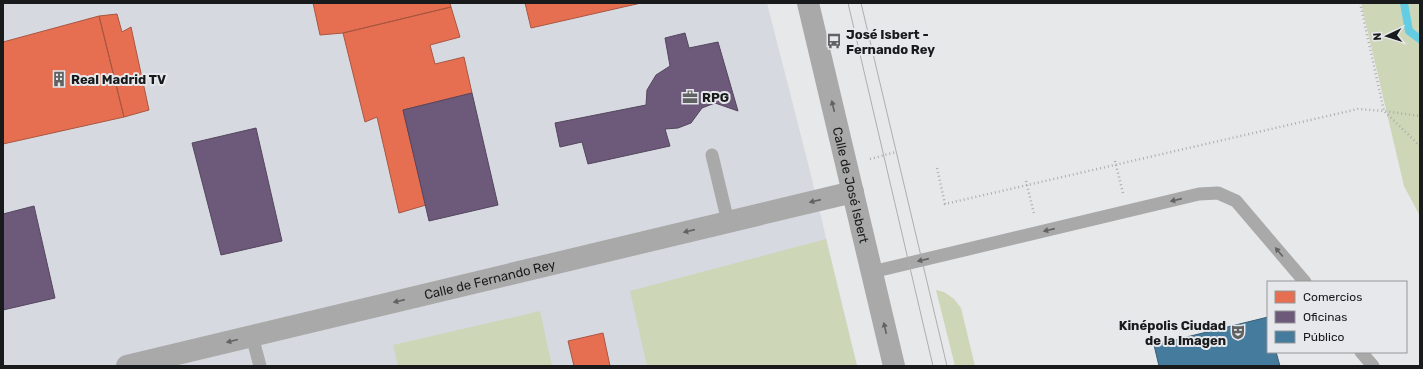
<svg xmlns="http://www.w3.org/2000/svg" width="1423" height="369" viewBox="0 0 1423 369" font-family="Rubik,sans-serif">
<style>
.built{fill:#d6dae0}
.green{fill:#cdd6b7}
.shops{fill:#e76f51;stroke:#a95641}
.offices{fill:#6d597a;stroke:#54465e}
.public{fill:#457b9d;stroke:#385e76}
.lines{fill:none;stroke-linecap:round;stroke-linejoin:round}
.stream{stroke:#63cde3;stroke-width:8}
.path{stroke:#adacae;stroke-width:2.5;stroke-dasharray:1 3;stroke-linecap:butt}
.service{stroke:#aaa9a9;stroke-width:13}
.minor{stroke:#aaa9a9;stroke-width:22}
.tram{stroke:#aeaeae;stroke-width:1}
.oneway{fill:#626262}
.labels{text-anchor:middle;stroke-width:4;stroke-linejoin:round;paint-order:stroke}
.poi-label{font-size:13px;font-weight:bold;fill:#191a1b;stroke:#e6e8eb;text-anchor:start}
.street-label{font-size:13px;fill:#191a1b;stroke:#e6e8eb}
</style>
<rect width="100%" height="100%" fill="#e7e8ea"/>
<path class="built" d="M 3,3 L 767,3 L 809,167 L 857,366 L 3,366 Z"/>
<path class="green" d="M 1361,3 L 1420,3 L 1420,216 L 1404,186 Z
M 826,239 L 857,366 L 647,366 L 630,291 Z
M 936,290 L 944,292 L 954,299 L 961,308 L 975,366 L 955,366 Z
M 540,311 L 552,366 L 398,366 L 393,345 Z"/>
<path class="shops" d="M 313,3 L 450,3 L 451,7 L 343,33 L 320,35 Z
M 525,3 L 641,3 L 531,28 Z
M 451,7 L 460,37 L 430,45 L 435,64 L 464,57 L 472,93 L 403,110 L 426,205 L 399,213 L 377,117 L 365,122 L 343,33 Z
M 117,14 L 122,32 L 131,27 L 149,110 L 124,117 L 99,16 Z
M 99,16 L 124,117 L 3,144 L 3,42 Z
M 603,333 L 610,366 L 574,366 L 568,341 Z"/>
<path class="offices" d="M 685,33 L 689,48 L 718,42 L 738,111 L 715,103 L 702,108 L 691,123 L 678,128 L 665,129 L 670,146 L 588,164 L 582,142 L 560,147 L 555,123 L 646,105 L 647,90 L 656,75 L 670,66 L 665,38 Z
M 472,93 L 498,205 L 429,221 L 403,110 Z
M 256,128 L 282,241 L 221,255 L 192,143 Z
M 34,206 L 55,298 L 3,310 L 3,214 Z"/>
<path class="public" d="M 1268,317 L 1268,352 L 1276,352 L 1280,366 L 1159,366 L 1154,345 Z"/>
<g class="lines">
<path class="stream" d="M 1404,3 L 1409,31 L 1420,39"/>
<path class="path" d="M 1360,3 L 1384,111 L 1420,116
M 870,159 L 896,152
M 1115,161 L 1123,193
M 937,168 L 945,204 L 1358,109 L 1384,111 L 1420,146
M 1026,181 L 1034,214"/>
<path class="service" d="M 712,155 L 728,222
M 872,272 L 1199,194 L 1218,193 L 1236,201 L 1305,282
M 252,336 L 260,366
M 1361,352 L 1373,366"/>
<g class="minor">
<path id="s1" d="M 808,3 L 894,366"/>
<path id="s2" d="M 127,366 L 853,192"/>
</g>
<path class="tram" d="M 848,3 L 933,366
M 861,3 L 947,366"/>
</g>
<defs><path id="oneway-solid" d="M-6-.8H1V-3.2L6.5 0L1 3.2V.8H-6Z"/></defs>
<g class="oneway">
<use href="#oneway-solid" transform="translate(833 106) rotate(-103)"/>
<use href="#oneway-solid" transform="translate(1176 200) rotate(167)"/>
<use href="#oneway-solid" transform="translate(815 201) rotate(167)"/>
<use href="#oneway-solid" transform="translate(1049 230) rotate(167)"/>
<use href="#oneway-solid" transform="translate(689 231) rotate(167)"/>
<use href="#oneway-solid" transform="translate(1279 252) rotate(-130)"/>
<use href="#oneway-solid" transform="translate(923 260) rotate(167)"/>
<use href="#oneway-solid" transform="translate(399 301) rotate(167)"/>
<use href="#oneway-solid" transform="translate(885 328) rotate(-103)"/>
<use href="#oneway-solid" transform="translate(232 341) rotate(166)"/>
</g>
<defs>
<g id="bus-bare" transform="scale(1.2)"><path d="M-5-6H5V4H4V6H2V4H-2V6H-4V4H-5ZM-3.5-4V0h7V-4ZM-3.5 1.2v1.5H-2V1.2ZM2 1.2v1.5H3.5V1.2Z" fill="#616263" stroke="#e6e8eb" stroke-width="2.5" paint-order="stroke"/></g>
<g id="building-bare" transform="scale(1.2)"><path d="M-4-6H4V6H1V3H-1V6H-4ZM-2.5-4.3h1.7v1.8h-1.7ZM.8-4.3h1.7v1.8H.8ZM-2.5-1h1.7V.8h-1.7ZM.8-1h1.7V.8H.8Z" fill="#616263" stroke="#e6e8eb" stroke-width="2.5" paint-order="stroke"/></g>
<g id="office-bare" transform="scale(1.2)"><path d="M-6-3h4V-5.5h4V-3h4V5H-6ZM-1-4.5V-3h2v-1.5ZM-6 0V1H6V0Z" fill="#616263" stroke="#e6e8eb" stroke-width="2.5" paint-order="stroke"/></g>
<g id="theatre-bare" transform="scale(1.2)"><path d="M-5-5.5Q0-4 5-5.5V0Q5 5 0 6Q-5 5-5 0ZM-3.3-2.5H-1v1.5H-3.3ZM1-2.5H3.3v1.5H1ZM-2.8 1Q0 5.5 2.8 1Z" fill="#616263" stroke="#e6e8eb" stroke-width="2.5" paint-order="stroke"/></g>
</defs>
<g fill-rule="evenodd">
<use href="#bus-bare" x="834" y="41"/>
<use href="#building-bare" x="59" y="79"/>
<use href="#office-bare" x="690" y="97"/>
<use href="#theatre-bare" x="1238" y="332"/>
</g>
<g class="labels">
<g class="poi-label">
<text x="846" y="39">José Isbert -<tspan x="846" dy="15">Fernando Rey</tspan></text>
<text x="71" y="84">Real Madrid TV</text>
<text x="702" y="102">RPG</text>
<text x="1226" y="330" text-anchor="end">Kinépolis Ciudad<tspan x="1226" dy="15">de la Imagen</tspan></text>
</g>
<g class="street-label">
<text dy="5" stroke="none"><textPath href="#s1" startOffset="187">Calle de José Isbert</textPath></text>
<text dy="5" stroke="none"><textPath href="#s2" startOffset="373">Calle de Fernando Rey</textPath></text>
</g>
</g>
<rect width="1423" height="369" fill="none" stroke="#191a1b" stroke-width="8"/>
<rect x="1267" y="281" width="140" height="72" fill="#e6e8eb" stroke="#949698"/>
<rect x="1275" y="291" width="20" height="12" fill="#e76f51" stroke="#949698"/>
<text x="1303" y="301" font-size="12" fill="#191a1b">Comercios</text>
<rect x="1275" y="311" width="20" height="12" fill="#6d597a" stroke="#949698"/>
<text x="1303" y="321" font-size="12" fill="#191a1b">Oficinas</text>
<rect x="1275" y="331" width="20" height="12" fill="#457b9d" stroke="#949698"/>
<text x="1303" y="341" font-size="12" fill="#191a1b">Público</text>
<g transform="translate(1387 36) rotate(266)" stroke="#e6e8eb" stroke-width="3" paint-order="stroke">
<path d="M0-3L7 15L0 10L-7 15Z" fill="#191a1b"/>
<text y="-6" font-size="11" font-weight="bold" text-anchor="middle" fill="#191a1b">N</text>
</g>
</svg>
